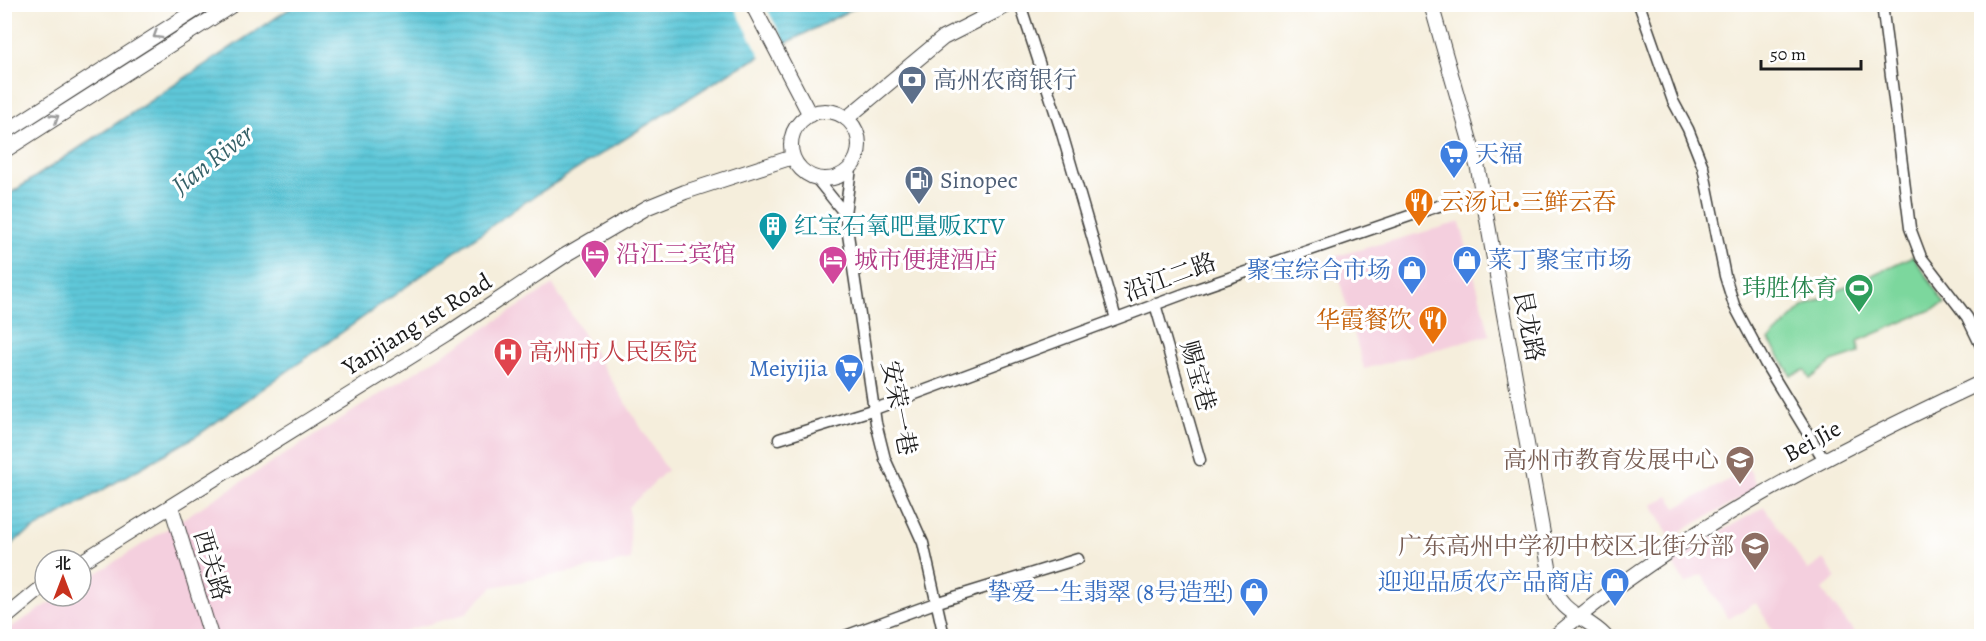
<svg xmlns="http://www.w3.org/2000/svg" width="1986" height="641" viewBox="0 0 1986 641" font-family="Alegreya,'Noto Serif SC',serif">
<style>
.built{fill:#f4cfde}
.green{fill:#7cd79d;stroke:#4c7a5c;stroke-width:1.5}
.water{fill:url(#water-rules);stroke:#3d727a;stroke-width:1.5}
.pier{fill:#f5eedc}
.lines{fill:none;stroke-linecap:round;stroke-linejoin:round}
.minor-casing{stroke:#3d3c39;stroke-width:13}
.tertiary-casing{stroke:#3d3c39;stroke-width:16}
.minor{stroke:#fff;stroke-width:10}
.tertiary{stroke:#fff;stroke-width:14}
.oneway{stroke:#999}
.labels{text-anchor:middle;stroke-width:6;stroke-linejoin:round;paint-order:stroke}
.service-label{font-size:24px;fill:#4e5e75;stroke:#fff;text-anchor:start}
.shop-label{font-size:24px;fill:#366cbe;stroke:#fff;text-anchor:end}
.food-label{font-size:24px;fill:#c56008;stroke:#fff;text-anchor:start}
.culture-label{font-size:24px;fill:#0d838f;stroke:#fff;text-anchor:start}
.hotel-label{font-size:24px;fill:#b23c85;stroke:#fff;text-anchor:start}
.street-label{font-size:24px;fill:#1c1c1c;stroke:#fff}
.leisure-label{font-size:24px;fill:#27864d;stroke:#fff;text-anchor:end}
.health-label{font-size:24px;fill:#be3a42;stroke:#fff;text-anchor:start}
.education-label{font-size:24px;fill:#785e54;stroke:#fff;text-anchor:end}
.water-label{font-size:26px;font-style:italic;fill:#366168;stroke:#fff}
</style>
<defs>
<pattern id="water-rules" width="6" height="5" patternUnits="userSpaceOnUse" patternTransform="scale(1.5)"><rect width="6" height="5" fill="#5ec8d9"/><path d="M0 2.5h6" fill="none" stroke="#51abba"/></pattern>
</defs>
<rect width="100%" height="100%" fill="#fff"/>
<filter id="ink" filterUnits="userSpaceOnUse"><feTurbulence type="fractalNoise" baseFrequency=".0167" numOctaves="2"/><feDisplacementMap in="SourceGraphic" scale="12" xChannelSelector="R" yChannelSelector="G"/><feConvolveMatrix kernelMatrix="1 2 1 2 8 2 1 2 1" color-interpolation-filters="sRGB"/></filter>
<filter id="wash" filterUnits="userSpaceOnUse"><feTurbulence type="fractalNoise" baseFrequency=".008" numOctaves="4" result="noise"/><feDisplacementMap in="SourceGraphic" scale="24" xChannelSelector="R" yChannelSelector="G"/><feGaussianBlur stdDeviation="1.35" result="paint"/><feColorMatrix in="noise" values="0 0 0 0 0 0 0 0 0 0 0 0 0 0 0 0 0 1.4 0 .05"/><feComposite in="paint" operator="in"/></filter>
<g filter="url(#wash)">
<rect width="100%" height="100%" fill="#f5eedc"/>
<path class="built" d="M 1460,222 L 1490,335 L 1364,369 L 1333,257 Z
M 553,285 L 667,470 L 629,507 L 631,560 L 493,587 L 465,614 L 386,636 L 5,636 L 5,631 L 61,596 L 81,596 L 81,583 Z
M 1749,469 L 1759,489 L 1670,537 L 1652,505 L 1669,496 L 1676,508 Z
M 1764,507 L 1808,570 L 1824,559 L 1836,578 L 1822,590 L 1857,636 L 1776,636 L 1756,603 L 1728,619 L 1702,575 L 1685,584 L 1671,560 Z"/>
<path class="green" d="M 1913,256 L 1945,304 L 1858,341 L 1859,353 L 1832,362 L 1810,379 L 1805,370 L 1791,375 L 1769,340 L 1803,307 Z"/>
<path class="water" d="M 295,5 L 860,5 L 732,71 L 522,204 L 198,435 L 19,538 L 5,551 L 5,197 Z"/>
<path class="pier" d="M 733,5 L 765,5 L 787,46 L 762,59 Z"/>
</g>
<g filter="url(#ink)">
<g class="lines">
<g class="minor-casing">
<path id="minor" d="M 1020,4 L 1061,130 L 1116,319
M 1639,4 L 1673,101 L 1688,129 L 1703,167 L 1725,276 L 1734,305 L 1765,363 L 1824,460
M 1882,4 L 1910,228 L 1921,257 L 1967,317 L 1982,348
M 851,168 L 845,214 L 876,423 L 885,459 L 923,543 L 944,636
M 816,178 L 845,214
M 1155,304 L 1200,460
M 779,439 L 875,409 L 1197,289 L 1482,191
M 845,636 L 935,603 L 1078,559"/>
</g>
<g class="tertiary-casing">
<path id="tertiary" d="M 752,4 L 810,115
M 1431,4 L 1478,169 L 1552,584 C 1561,615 1586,616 1605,636
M791 145a34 34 0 1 1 68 0a34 34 0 1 1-68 0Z
M 847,118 L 943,38 L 1010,4
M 4,133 L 205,4
M 4,151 L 234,4
M 171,506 L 211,636
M 81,562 L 447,334 L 564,256 L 648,207 L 685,192 L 793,157
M 4,619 L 45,585
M 1555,636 C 1682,529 1831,453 1982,382"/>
</g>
<use href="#minor" class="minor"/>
<use href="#tertiary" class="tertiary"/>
</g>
<defs><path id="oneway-chevron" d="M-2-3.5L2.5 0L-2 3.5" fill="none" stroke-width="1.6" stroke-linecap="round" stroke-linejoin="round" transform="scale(1.5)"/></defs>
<g class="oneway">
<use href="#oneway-chevron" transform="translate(157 35) rotate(148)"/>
<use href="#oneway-chevron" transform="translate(55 118) rotate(-33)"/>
</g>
</g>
<defs>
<g id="bank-pin" transform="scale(1.5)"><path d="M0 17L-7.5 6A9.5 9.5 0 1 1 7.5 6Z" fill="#5c6f8a" stroke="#fff"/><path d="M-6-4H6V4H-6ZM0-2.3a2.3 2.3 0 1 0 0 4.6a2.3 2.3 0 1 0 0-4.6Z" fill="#fff"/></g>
<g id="supermarket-pin" transform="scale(1.5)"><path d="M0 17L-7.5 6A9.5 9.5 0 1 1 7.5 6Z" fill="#3f7fe0" stroke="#fff"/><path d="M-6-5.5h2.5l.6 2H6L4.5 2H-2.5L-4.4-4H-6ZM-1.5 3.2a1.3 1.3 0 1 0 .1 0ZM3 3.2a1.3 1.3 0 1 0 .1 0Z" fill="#fff"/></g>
<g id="fuel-pin" transform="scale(1.5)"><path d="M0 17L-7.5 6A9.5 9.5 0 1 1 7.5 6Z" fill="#5c6f8a" stroke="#fff"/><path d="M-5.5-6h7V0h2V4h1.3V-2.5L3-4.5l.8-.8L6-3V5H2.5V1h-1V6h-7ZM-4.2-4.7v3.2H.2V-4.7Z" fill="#fff"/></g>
<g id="restaurant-pin" transform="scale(1.5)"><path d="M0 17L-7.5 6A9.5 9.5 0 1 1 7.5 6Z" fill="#e8710a" stroke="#fff"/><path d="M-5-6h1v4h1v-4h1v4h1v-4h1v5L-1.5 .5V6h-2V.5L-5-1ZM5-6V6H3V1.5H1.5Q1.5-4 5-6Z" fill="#fff"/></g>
<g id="building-pin" transform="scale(1.5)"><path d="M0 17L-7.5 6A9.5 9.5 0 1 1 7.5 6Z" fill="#0f9aa8" stroke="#fff"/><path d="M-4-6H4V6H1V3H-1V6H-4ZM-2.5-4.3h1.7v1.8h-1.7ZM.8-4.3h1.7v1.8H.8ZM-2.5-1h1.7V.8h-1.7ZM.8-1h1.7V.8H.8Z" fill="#fff"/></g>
<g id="hotel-pin" transform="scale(1.5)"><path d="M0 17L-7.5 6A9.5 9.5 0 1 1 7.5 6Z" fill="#d1479c" stroke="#fff"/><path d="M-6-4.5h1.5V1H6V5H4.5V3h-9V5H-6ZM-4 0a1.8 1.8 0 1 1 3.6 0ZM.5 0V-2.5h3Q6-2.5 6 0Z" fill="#fff"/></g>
<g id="shop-pin" transform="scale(1.5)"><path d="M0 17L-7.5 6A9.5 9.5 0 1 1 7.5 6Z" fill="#3f7fe0" stroke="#fff"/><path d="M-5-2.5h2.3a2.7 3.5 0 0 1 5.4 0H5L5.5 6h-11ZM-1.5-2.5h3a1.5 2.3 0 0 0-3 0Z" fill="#fff"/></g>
<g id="stadium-pin" transform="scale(1.5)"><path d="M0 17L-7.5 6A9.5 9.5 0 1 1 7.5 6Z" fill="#2e9e5b" stroke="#fff"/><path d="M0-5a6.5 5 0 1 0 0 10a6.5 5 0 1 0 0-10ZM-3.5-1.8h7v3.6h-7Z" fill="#fff"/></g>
<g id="hospital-pin" transform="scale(1.5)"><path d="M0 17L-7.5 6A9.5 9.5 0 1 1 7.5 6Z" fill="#e0444e" stroke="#fff"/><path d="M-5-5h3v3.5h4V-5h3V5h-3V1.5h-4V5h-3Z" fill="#fff"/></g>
<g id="school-pin" transform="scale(1.5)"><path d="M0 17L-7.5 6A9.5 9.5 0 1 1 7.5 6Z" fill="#8d6e63" stroke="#fff"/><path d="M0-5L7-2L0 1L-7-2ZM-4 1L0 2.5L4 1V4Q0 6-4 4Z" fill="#fff"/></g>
</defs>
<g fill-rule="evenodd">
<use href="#bank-pin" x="912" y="80"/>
<use href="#supermarket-pin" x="1454" y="154"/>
<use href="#fuel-pin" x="919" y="180"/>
<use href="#restaurant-pin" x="1419" y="202"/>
<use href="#building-pin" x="773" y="226"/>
<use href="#hotel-pin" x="595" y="254"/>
<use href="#hotel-pin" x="833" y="260"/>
<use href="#shop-pin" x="1467" y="260"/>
<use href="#shop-pin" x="1412" y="270"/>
<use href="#stadium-pin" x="1859" y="288"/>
<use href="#restaurant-pin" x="1433" y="320"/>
<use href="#hospital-pin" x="508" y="352"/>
<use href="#supermarket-pin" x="849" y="368"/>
<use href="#school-pin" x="1740" y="460"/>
<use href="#school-pin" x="1755" y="546"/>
<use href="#shop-pin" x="1615" y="582"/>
<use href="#shop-pin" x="1254" y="592"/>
</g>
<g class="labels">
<g class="service-label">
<text x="933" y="88">高州农商银行</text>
<text x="940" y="188">Sinopec</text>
</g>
<g class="shop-label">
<text x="1475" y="162" text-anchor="start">天福</text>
<text x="1488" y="268" text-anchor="start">菜丁聚宝市场</text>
<text x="1391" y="278">聚宝综合市场</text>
<text x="828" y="376">Meiyijia</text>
<text x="1594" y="590">迎迎品质农产品商店</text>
<text x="1233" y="600">挚爱一生翡翠 (8号造型)</text>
</g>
<g class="food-label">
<text x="1440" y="210">云汤记•三鲜云吞</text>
<text x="1412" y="328" text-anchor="end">华霞餐饮</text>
</g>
<g class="culture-label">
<text x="794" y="234">红宝石氧吧量贩KTV</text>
</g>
<g class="hotel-label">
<text x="616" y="262">沿江三宾馆</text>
<text x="854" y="268">城市便捷酒店</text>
</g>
<g class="street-label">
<text transform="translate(1170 277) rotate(-20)" y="8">沿江二路</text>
<text transform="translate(417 324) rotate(-32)" y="8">Yanjiang 1st Road</text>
<text transform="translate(1529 326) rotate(79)" y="8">艮龙路</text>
<text transform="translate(1198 376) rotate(74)" y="8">赐宝巷</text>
<text transform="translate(899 408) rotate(79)" y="8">安荣一巷</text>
<text transform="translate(1812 441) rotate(-29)" y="8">Bei Jie</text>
<text transform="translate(212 565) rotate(73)" y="8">西关路</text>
</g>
<g class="leisure-label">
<text x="1838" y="296">玮胜体育</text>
</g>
<g class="health-label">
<text x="529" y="360">高州市人民医院</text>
</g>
<g class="education-label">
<text x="1719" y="468">高州市教育发展中心</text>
<text x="1734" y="554">广东高州中学初中校区北街分部</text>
</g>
<g class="water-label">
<text transform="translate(212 159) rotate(-38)" y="9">Jian River</text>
</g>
</g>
<rect width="1986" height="641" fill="none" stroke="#fff" stroke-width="24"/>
<g transform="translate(63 578)"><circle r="28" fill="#ffffff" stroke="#a4a4a4" stroke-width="1.5"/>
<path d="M0-4.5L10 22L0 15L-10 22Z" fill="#c8321e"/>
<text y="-9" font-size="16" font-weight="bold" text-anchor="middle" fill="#1c1c1c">北</text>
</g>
<path d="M1761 60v9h100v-9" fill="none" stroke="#1c1c1c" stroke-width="3"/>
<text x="1770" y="60" font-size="18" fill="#1c1c1c" stroke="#ffffff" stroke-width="4.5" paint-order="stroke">50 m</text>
</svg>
